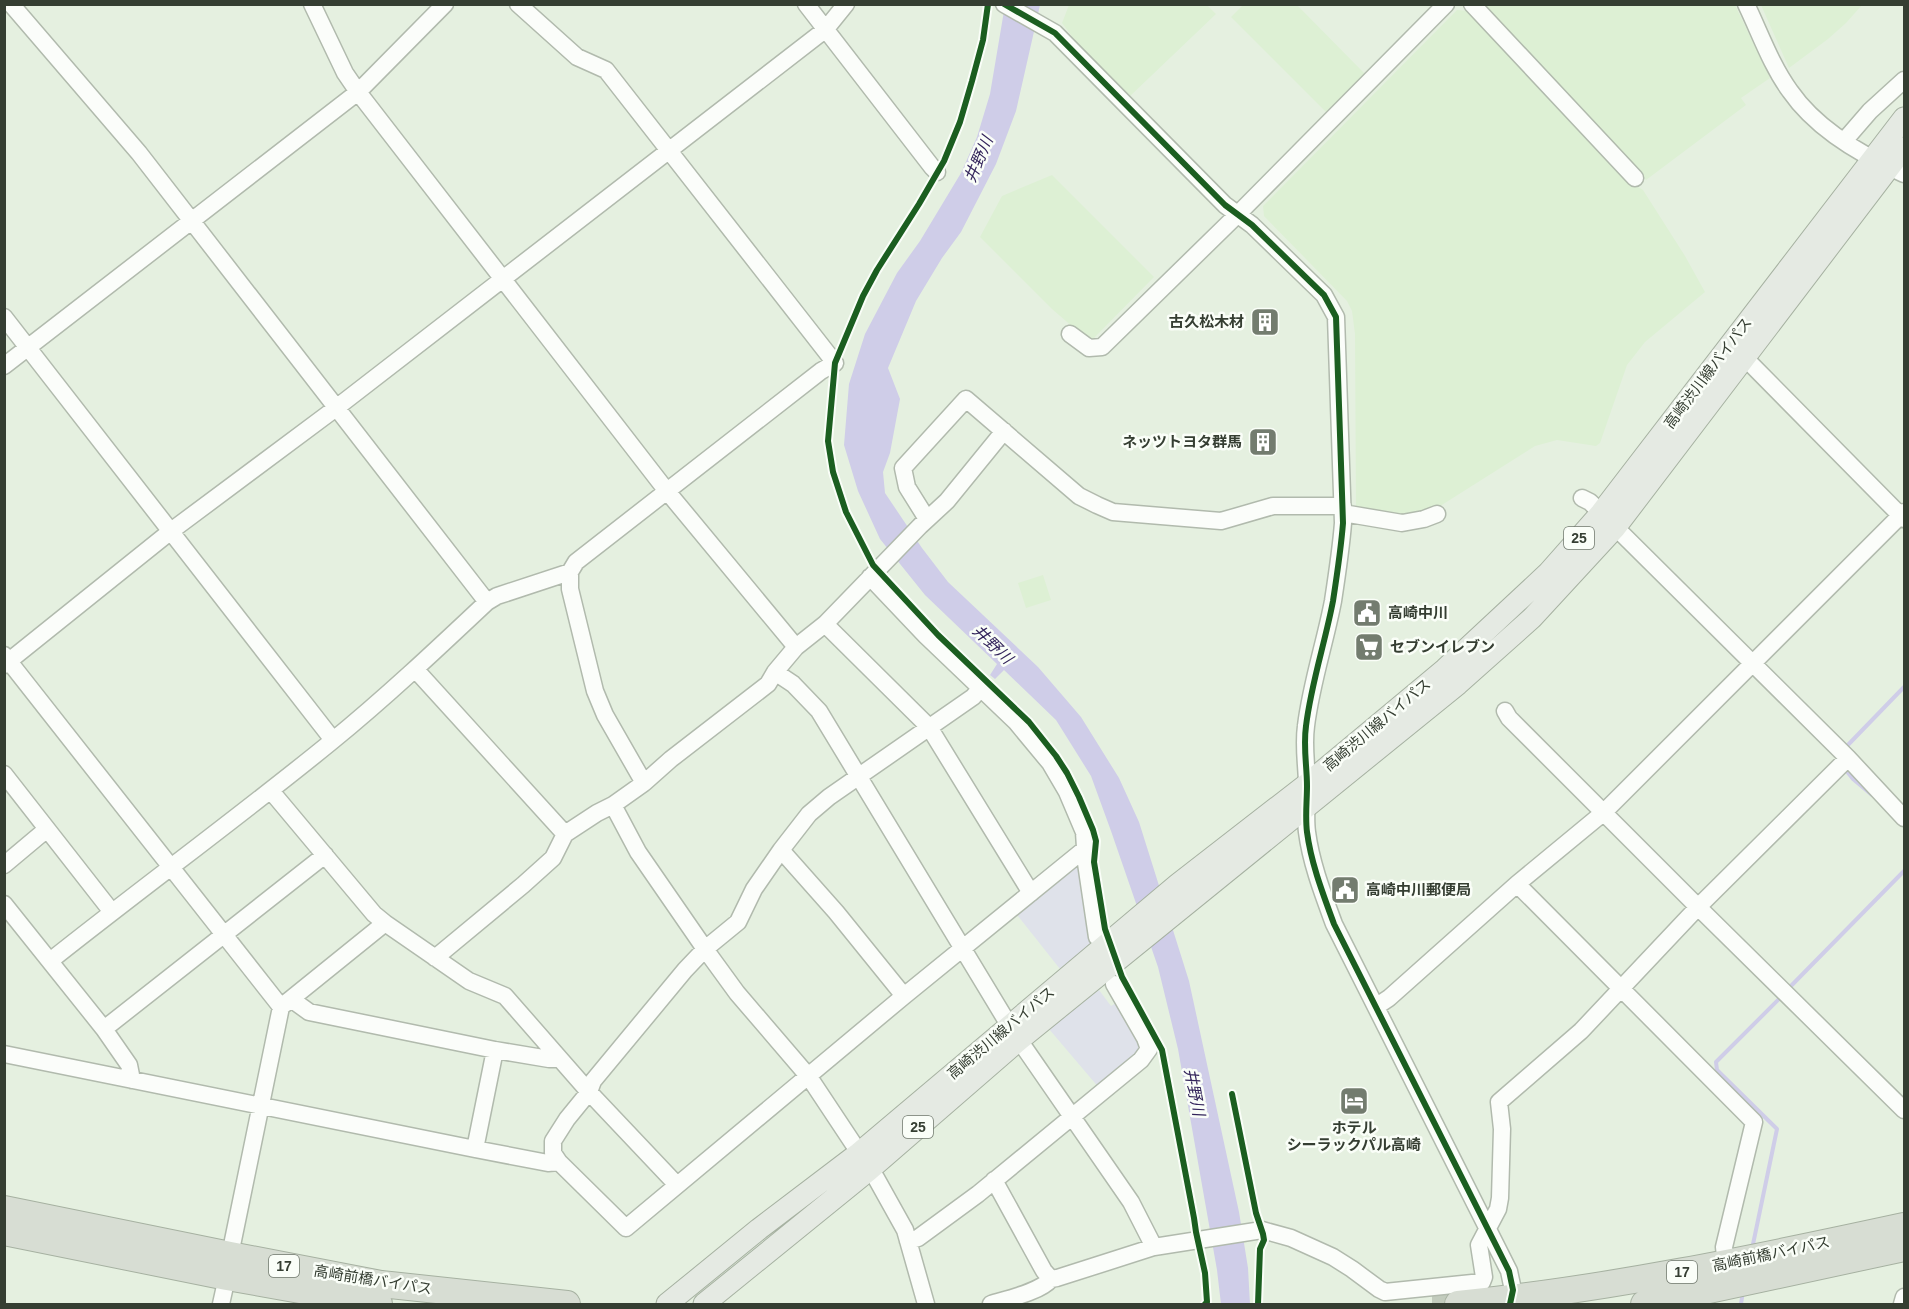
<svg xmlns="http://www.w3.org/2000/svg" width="1909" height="1309" viewBox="0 0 1909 1309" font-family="Arial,'Noto Sans JP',sans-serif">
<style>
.built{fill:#ddf0d4}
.green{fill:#dfe2ea}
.water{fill:#cfcde8}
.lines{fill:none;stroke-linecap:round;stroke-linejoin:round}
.stream{stroke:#cfcde8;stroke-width:4}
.minor-tunnel{stroke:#c2ccbd;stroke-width:16;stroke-dasharray:16 8;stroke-linecap:butt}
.minor-casing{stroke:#b1baad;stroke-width:19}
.major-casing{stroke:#a6b1a1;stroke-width:23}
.highway-casing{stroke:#a6b1a1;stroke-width:28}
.minor{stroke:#fbfdfa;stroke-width:16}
.major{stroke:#e5eae3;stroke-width:21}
.highway{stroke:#d7ddd3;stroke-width:26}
.cycleway-casing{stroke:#fafef8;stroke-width:10}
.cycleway{stroke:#1b5e20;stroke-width:6}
.labels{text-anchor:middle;stroke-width:5;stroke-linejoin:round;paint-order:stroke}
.shield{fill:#fafef8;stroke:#70786d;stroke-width:1.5}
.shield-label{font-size:14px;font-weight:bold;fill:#353e32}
.poi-label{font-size:15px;font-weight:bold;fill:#353e32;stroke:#fafef8;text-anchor:start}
.street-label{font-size:15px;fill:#353e32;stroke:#fafef8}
.water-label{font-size:16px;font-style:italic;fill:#33245b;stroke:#fafef8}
</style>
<rect width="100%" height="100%" fill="#e5f0e0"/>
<path class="built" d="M 1244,4 L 1297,5 L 1365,74 L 1326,112 L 1231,17 Z
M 1069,5 L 1207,5 L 1216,14 L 1128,98 L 1091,62 L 1062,23 Z
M 1477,5 L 1735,5 L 1770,78 L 1741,98 L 1746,105 L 1646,180 Z
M 1761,5 L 1862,5 L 1846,23 L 1828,39 L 1789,68 Z
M 1457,10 L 1468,11 L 1628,181 L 1643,190 L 1685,256 L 1705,292 L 1645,342 L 1627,365 L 1600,443 L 1596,446 L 1557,440 L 1535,446 L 1437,508 L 1407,519 L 1356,509 L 1355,334 L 1352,311 L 1347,301 L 1264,216 L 1263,206 Z
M 1052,175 L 1154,277 L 1094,338 L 1088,340 L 1052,309 L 980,237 L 1002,196 Z
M 1043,575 L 1051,600 L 1026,608 L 1018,583 Z"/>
<path class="green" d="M 1074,865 L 1080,867 L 1093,942 L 1060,969 L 1014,911 Z
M 1099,990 L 1111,1006 L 1118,1002 L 1144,1048 L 1100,1089 L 1049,1029 Z"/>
<path class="water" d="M 1005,5 L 1040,5 L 1016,111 L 996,164 L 961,232 L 942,258 L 916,301 L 888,368 L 900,399 L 890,453 L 883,472 L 885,493 L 922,548 L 948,582 L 1038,667 L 1081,717 L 1119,778 L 1139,822 L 1189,981 L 1239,1212 L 1248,1268 L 1250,1304 L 1221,1304 L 1217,1270 L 1178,1049 L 1158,967 L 1111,831 L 1091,776 L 1056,720 L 1004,670 L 995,679 L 990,675 L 997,664 L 925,595 L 880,539 L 858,491 L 844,445 L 849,384 L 865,334 L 897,273 L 920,241 L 961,173 L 977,137 L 990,94 Z"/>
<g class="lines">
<path class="stream" d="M 1844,749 L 1904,687
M 1845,769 L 1853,779 L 1872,795
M 1787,990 L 1904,871
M 1752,1249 L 1777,1129 L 1717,1070 L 1716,1062 L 1782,996
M 1741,1304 L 1743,1291"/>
<path class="minor-tunnel" d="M 1440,1291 L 1440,1304"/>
<g class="minor-casing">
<path id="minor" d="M 11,4 L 139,153 L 487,602
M 312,4 L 345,73 L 358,92 L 666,490 L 796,647
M 518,4 L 577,57 L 606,70 L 835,363 L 821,371 L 576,562 L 570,572 L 570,589 L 595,691 L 605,715 L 644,783
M 806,4 L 932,167 L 937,172
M 1004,4 L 1055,33 L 1225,205 L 1252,225 L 1324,295 L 1336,317 L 1343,523 C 1341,549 1337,575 1333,601 C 1325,643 1311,684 1306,726 C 1303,747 1307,766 1307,786 C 1307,801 1305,817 1307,832 C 1311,863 1323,894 1334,924 L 1509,1271 L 1513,1290 L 1510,1304
M 1472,4 L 1635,178
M 1746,4 C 1760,33 1771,65 1790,91 C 1817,130 1863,156 1904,174
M 1844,141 L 1870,111 L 1904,80
M 4,317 L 333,740
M 1070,334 L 1089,348 L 1102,347 L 1237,215 L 1446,4
M 1745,358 L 1904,519
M 4,366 L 358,92 L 445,4
M 1582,498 L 1590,502 L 1848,758 L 1904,818
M 1343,513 L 1402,523 L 1424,519 L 1437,514
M 927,519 L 907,487 L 903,468 L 966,399 L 1079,496 L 1097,505 L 1113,512 L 1221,521 L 1273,506 L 1343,506
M 870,577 L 926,636 L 1016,722 L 1050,763 L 1067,792 L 1084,832 L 1086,863 L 1097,937
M 825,624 L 929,727 L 1031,893
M 4,655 L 281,1007
M 4,665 L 171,531 L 336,408 L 817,36 L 825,30 L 846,4
M 415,669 L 565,834 L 597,813 L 613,805 L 644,783 L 671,759 L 768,684 L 775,672 L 796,647 L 825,624 L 920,526 L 947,501 L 1004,431
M 775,672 L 793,684 L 819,711 L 1009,1025
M 980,689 L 973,697 L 829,797 L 809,814 L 781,850 L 754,889 L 738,922 L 705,949 L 685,970 L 593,1081 L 589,1092 L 567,1119 L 553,1141 L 553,1153 L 559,1162 L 626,1228 L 904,996 L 1086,848
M 1505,711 L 1509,718 L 1698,907 L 1904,1110
M 4,774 L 112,912
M 271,791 L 374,914 L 385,923 L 469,981 L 505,996 L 589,1092 L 677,1185
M 613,805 L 638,852 L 705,949 L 737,993 L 809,1077 L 876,1178 L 905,1230 L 926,1304
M 781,850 L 836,912 L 904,996
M 4,865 L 47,829
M 1517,884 L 1754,1122 L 1724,1247 L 1726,1264
M 4,904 L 104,1029 L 129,1065 L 132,1080
M 435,958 L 523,885 L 553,858 L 565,834
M 50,961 C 143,887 239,817 331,742 C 385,698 436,650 487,602 L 497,596 L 570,572
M 291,999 L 309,1012 L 495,1050 L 549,1059 L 559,1059
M 1377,1006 L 1389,998 L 1517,884 L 1603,813 L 1904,512
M 104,1029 L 325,855
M 1019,1040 L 1131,1202 L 1154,1247
M 4,1054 L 475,1149 L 548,1163 L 559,1162
M 475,1149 L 495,1050
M 994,1180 L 1044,1271 L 1051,1279 L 1057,1278 L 1154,1247 L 1262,1230 L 1291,1238 L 1333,1257 L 1352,1269 L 1379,1289 L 1385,1292 L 1482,1282 L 1484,1277 L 1479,1245 L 1498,1209 L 1500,1198 L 1502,1129 L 1499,1102 L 1581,1031 L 1698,907 L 1848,758
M 908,1241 L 918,1238 L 978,1194 L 1141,1060 L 1149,1049 L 1145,1038 L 1114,984
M 230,1255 L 281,1007 L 385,923
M 221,1304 L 227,1277
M 991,1304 C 1007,1299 1040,1292 1051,1279
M 1902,1304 L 1904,1297"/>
</g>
<g class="major-casing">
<path id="major" d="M 667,1304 L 759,1229 L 859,1153 L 1178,884 L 1307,784 L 1445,669 L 1548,573 L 1601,513 L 1904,118
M 704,1304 L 869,1170 L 1019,1040 L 1458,684 L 1532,618 L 1615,528 L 1904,148"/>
</g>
<g class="highway-casing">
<path id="highway" d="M 4,1209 L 230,1255 L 381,1284 L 567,1304
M 4,1232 L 227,1277 L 379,1304
M 1458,1304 C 1609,1289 1756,1258 1904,1226
M 1644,1304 L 1904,1248"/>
</g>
<use href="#minor" class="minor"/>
<use href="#major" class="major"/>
<use href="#highway" class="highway"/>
<g class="cycleway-casing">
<path id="cycleway" d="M 988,4 L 983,40 L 972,81 L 960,122 L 944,161 L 919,204 L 877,270 L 863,296 L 835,363 L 828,441 L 833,472 L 846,512 L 873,565 L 938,635 L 1029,722 L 1056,756 L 1067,773 L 1079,797 L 1093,830 L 1096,841 L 1094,862 L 1105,929 L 1122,977 L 1162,1050 L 1194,1218 L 1196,1232 L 1205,1273 L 1207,1302 L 1205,1304
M 1004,4 L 1055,33 L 1225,205 L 1252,225 L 1324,295 L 1336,317 L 1343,523 C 1341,549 1337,575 1333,601 C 1325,643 1311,684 1306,726 C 1303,747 1307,766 1307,786 C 1307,801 1305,817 1307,832 C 1311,863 1323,894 1334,924 L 1509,1271 L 1513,1290 L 1510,1304
M 1232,1094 L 1256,1213 L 1263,1234 L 1264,1240 L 1260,1249 L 1258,1304"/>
</g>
<use href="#cycleway" class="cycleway"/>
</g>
<defs>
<g id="building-square" transform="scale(1.5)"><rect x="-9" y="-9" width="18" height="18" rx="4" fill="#737c6f" stroke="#fafef8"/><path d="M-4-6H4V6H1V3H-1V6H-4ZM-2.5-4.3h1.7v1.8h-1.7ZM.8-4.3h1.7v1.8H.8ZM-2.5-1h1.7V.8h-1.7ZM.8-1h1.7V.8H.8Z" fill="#fff"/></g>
<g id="civic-square" transform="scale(1.5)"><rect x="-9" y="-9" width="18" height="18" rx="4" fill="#737c6f" stroke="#fafef8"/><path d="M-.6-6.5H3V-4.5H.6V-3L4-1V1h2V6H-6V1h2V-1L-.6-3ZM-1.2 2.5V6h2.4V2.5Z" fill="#fff"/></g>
<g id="supermarket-square" transform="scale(1.5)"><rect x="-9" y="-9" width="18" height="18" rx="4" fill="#737c6f" stroke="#fafef8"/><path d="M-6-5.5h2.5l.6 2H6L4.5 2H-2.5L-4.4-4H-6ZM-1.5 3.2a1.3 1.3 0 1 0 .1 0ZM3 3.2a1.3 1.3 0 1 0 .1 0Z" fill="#fff"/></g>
<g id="hotel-square" transform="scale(1.5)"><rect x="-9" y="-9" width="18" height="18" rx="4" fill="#737c6f" stroke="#fafef8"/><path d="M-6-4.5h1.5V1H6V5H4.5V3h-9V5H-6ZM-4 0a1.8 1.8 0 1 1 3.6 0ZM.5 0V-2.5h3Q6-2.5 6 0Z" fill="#fff"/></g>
</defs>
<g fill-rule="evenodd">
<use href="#building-square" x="1265" y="322"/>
<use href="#building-square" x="1263" y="442"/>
<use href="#civic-square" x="1367" y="613"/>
<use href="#supermarket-square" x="1369" y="647"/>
<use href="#civic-square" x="1345" y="890"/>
<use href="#hotel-square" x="1354" y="1101"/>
</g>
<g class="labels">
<g class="shield">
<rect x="1564" y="527" width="30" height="22" rx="4.5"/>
<rect x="903" y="1116" width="30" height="22" rx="4.5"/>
<rect x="269" y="1255" width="30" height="22" rx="4.5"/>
<rect x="1667" y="1261" width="30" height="22" rx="4.5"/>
</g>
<g class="shield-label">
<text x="1579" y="543">25</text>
<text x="918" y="1132">25</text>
<text x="284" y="1271">17</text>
<text x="1682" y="1277">17</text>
</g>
<g class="poi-label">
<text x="1244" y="327" text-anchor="end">古久松木材</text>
<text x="1242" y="447" text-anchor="end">ネッツトヨタ群馬</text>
<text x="1388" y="618">高崎中川</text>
<text x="1390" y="652">セブンイレブン</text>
<text x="1366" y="895">高崎中川郵便局</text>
<text x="1354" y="1133" text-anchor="middle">ホテル<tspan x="1354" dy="17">シーラックパル高崎</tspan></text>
</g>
<g class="street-label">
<text transform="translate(1708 373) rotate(-53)" y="5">高崎渋川線バイパス</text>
<text transform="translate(1377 725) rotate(-40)" y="5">高崎渋川線バイパス</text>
<text transform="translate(1001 1033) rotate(-40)" y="5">高崎渋川線バイパス</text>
<text transform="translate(1771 1254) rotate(-12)" y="5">高崎前橋バイパス</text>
<text transform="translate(373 1280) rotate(9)" y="5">高崎前橋バイパス</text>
</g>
<g class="water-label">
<text transform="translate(978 159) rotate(-67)" y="6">井野川</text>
<text transform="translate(993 644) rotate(44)" y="6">井野川</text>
<text transform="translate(1195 1092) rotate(79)" y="6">井野川</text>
</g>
</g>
<rect width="1909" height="1309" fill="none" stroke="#353e32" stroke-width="12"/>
</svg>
